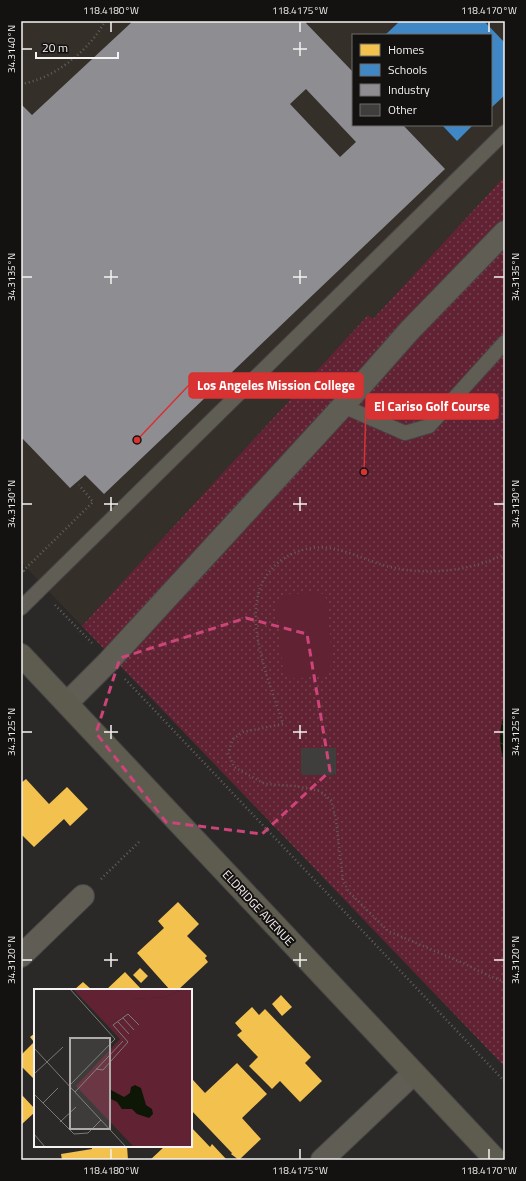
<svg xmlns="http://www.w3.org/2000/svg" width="526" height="1181" viewBox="0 0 526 1181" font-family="'Titillium Web',sans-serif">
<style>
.built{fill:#352f29;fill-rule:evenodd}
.grass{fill:url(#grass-dots)}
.pitch{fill:#612333}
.water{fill:url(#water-waves)}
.homes{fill:#f2c14e}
.schools{fill:#3f88c5}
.industry{fill:#8d8d92;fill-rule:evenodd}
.building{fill:#403e3d}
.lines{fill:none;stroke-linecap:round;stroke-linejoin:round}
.lane-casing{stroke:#464545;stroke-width:16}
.street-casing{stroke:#464545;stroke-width:24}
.secondary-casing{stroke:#464545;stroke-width:24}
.path{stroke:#62605a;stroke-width:2.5;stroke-dasharray:1 3;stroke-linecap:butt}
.lane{stroke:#5f5d54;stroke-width:14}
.street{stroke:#5f5d54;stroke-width:22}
.secondary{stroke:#5e5b4f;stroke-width:22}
.marked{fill:none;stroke:#cc4479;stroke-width:3;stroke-dasharray:8 5;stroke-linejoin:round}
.ticks{fill:none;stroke:#f5f3f1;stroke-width:1.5}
.labels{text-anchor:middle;stroke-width:4;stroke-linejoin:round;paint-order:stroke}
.street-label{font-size:12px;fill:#f5f3f1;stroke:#131211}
.inset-road{fill:none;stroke:#7c7a78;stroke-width:1}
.view{fill:#aeacab;fill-opacity:0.15;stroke:#aeacab;stroke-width:2}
.inset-edge{fill:none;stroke:#f5f3f1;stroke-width:2}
.leader{fill:none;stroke:#d83232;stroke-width:1.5}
.callout-dot{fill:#d83232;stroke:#131211;stroke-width:1.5}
.callout{fill:#d83232;stroke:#d83232;stroke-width:1.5}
.callout-label{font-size:13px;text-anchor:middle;font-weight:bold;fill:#fff}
.neatline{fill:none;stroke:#f5f3f1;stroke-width:1.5}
.ticks-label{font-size:10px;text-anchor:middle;fill:#f5f3f1}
</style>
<defs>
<pattern id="grass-dots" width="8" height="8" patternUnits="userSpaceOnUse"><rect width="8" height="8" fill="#612333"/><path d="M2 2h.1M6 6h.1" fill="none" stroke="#784351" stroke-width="1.8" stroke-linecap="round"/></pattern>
<pattern id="water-waves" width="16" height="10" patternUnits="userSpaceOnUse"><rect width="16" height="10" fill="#0e1605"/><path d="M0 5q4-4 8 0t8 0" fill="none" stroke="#32382a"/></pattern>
</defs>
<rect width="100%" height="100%" fill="#2b2928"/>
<path class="built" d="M 21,21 L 505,21 L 505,176 L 373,319 L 368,315 L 82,626 L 21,562 ZM 353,35 L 491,35 L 491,125 L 353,125 Z"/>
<path class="grass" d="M 505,176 L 505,1067 L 82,626 L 368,315 L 373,319 Z"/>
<path class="pitch" d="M 312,593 L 323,594 L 326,598 L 332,656 L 330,670 L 323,676 L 288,679 L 283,670 L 276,604 L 279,598 L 290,594 Z"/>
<path class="water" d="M 505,713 L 505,765 C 499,748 498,729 505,713 Z"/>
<path class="homes" d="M 26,779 L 49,804 L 67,787 L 88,809 L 70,826 L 64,819 L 34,847 L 21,834 L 21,783 Z
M 178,902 L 199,924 L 187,936 L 207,956 L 205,958 L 208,962 L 178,990 L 170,990 L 137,953 L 164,928 L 158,921 Z
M 140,968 L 148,976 L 141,983 L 133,975 Z
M 125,972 L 142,990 L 106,990 Z
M 83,982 L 92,990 L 74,990 Z
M 281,995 L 292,1007 L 282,1016 L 272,1004 Z
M 252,1007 L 259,1015 L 265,1009 L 311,1057 L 305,1063 L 322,1081 L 300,1102 L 280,1081 L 272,1089 L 249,1066 L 258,1057 L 237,1035 L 242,1031 L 235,1023 Z
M 35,1033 L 35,1080 L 21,1066 L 21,1055 L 34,1042 L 30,1037 Z
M 237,1063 L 267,1094 L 242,1118 L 261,1139 L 239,1160 L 231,1154 L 232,1153 L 191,1110 L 191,1082 L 193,1080 L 205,1093 Z
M 21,1094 L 35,1109 L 35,1112 L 21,1125 Z
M 191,1127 L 210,1147 L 212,1144 L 227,1160 L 150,1160 L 165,1146 L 191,1146 Z
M 91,1146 L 127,1146 L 128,1160 L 62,1160 L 61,1154 L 92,1149 Z"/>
<path class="schools" d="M 400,21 L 484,21 L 505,43 L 505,95 L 491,108 L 491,35 L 385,35 Z
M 442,125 L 473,125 L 457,141 Z"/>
<path class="industry" d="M 133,21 L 304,21 L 353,72 L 353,125 L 403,125 L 445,169 L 104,494 L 85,475 L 70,488 L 21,437 L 21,104 L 32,115 ZM 306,89 L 356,142 L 340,157 L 290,104 Z"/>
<path class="building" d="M 301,748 L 336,748 L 336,775 L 301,775 Z"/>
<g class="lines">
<g class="lane-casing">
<path id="lane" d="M 343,406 L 405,433 L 429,426 L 505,342
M 21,608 L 505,132"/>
</g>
<g class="street-casing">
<path id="street" d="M 67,703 L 108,662 L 343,406 L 410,330 L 505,232
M 21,956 L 83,896
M 322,1160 L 413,1074"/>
</g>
<g class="secondary-casing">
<path id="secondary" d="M 21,655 L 496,1160"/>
</g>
<path class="path" d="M 21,84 C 54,79 90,50 105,21
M 505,554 C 471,571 427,576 390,567 C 370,562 350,551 329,548 C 312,546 297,550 283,559 C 230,595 268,676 283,724 L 243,732 L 233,739 L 228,753 L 234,767 L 265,784 L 295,786 L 320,791 L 331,800 L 336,820 L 343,881 L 349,892 L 388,931 L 463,963 L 487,975 L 505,982
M 21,568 L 26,573
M 23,571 L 93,502 L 79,485
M 55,605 L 92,643
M 125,679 L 505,1082
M 101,879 L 140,841"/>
<use href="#lane" class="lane"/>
<use href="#street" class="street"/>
<use href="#secondary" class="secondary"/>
</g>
<path class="marked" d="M 246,618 L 307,634 L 330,771 L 262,834 L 166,822 L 96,733 L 120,658 Z"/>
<path class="ticks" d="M 111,22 L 111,32M 300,22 L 300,32M 489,22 L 489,32M 300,42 L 300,56M 22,49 L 32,49M 293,49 L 307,49M 111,270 L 111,284M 300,270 L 300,284M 22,277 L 32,277M 104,277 L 118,277M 293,277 L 307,277M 494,277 L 504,277M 111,497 L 111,511M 300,497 L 300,511M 22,504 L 32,504M 104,504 L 118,504M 293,504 L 307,504M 494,504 L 504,504M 111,725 L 111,739M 300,725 L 300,739M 22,732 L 32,732M 104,732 L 118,732M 293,732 L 307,732M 494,732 L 504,732M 111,953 L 111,967M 300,953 L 300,967M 22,960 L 32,960M 104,960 L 118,960M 293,960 L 307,960M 494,960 L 504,960M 111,1149 L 111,1159M 300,1149 L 300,1159M 489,1149 L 489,1159"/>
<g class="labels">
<g class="street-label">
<text transform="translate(258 908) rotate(47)" y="4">ELDRIDGE AVENUE</text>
</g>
</g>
<g transform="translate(34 989)">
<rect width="158" height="158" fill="#2b2928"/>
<path d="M 149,0 L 158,0 L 158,158 L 100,158 L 42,97 L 86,50 L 74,37 L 96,21 L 96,10 L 132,8 Z" fill="#612333"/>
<path d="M 39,0 L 149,0 L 132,8 L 96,10 L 96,21 L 74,37 Z" fill="#612333"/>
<path d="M 42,0 L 77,0 L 93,19 L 74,34 ZM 158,22 L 158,55 L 126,46 L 128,24 Z" fill="#612333"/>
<path d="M 101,96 L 107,99 L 112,116 L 118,120 L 119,125 L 115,129 L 103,125 L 98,120 L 88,120 L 83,113 L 75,109 L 77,101 L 90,108 L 96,104 L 97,98 Z" fill="#0e1605"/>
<path class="inset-road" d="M 89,29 L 100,41M 84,33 L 95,45M 0,59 L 92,158M 62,80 L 69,81 L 94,53 L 79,36 L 94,25 L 105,36M 0,85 L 29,58M 35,97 L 81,50 L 36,0M 41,103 L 89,52M 0,105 L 40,145 L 54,144 L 67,131M 9,114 L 24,99M 26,133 L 42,118M 0,145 L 11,158"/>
<path class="view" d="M 36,49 L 76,49 L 76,140 L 36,140 Z"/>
<rect width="158" height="158" class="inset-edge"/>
</g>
<path class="leader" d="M137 440L189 385M364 472L366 406"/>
<g class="callout-dot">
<circle cx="137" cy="440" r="4"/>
<circle cx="364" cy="472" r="4"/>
</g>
<g class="callout">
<rect x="189" y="373" width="174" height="25" rx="4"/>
<rect x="366" y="394" width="132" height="25" rx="4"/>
</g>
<g class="callout-label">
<text x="276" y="390">Los Angeles Mission College</text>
<text x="432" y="411">El Cariso Golf Course</text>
</g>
<rect width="526" height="1181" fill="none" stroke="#131211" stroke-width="44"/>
<rect x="352" y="34" width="140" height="92" fill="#131211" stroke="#6d6c6b"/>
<rect x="360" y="44" width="20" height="12" fill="#f2c14e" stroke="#6d6c6b"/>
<text x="388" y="54" font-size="12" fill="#f5f3f1">Homes</text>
<rect x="360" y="64" width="20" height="12" fill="#3f88c5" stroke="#6d6c6b"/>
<text x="388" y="74" font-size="12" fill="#f5f3f1">Schools</text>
<rect x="360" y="84" width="20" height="12" fill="#8d8d92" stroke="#6d6c6b"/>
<text x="388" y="94" font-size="12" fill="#f5f3f1">Industry</text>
<rect x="360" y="104" width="20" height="12" fill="#403e3d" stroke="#6d6c6b"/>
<text x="388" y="114" font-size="12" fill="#f5f3f1">Other</text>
<path d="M36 52v6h82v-6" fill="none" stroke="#f5f3f1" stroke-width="2"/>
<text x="42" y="52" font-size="12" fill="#f5f3f1" stroke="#131211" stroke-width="3" paint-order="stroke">20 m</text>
<rect x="22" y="22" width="482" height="1137" class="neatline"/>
<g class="ticks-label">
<text x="111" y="14">118.4180°W</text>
<text x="300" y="14">118.4175°W</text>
<text x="489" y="14">118.4170°W</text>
<text transform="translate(11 49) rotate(-90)" y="4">34.3140°N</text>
<text transform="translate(11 277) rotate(-90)" y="4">34.3135°N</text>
<text transform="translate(515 277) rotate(-90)" y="4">34.3135°N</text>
<text transform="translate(11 504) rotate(-90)" y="4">34.3130°N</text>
<text transform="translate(515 504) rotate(-90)" y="4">34.3130°N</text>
<text transform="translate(11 732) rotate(-90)" y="4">34.3125°N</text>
<text transform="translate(515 732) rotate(-90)" y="4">34.3125°N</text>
<text transform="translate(11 960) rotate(-90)" y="4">34.3120°N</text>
<text transform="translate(515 960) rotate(-90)" y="4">34.3120°N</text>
<text x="111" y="1174">118.4180°W</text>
<text x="300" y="1174">118.4175°W</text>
<text x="489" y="1174">118.4170°W</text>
</g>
</svg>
